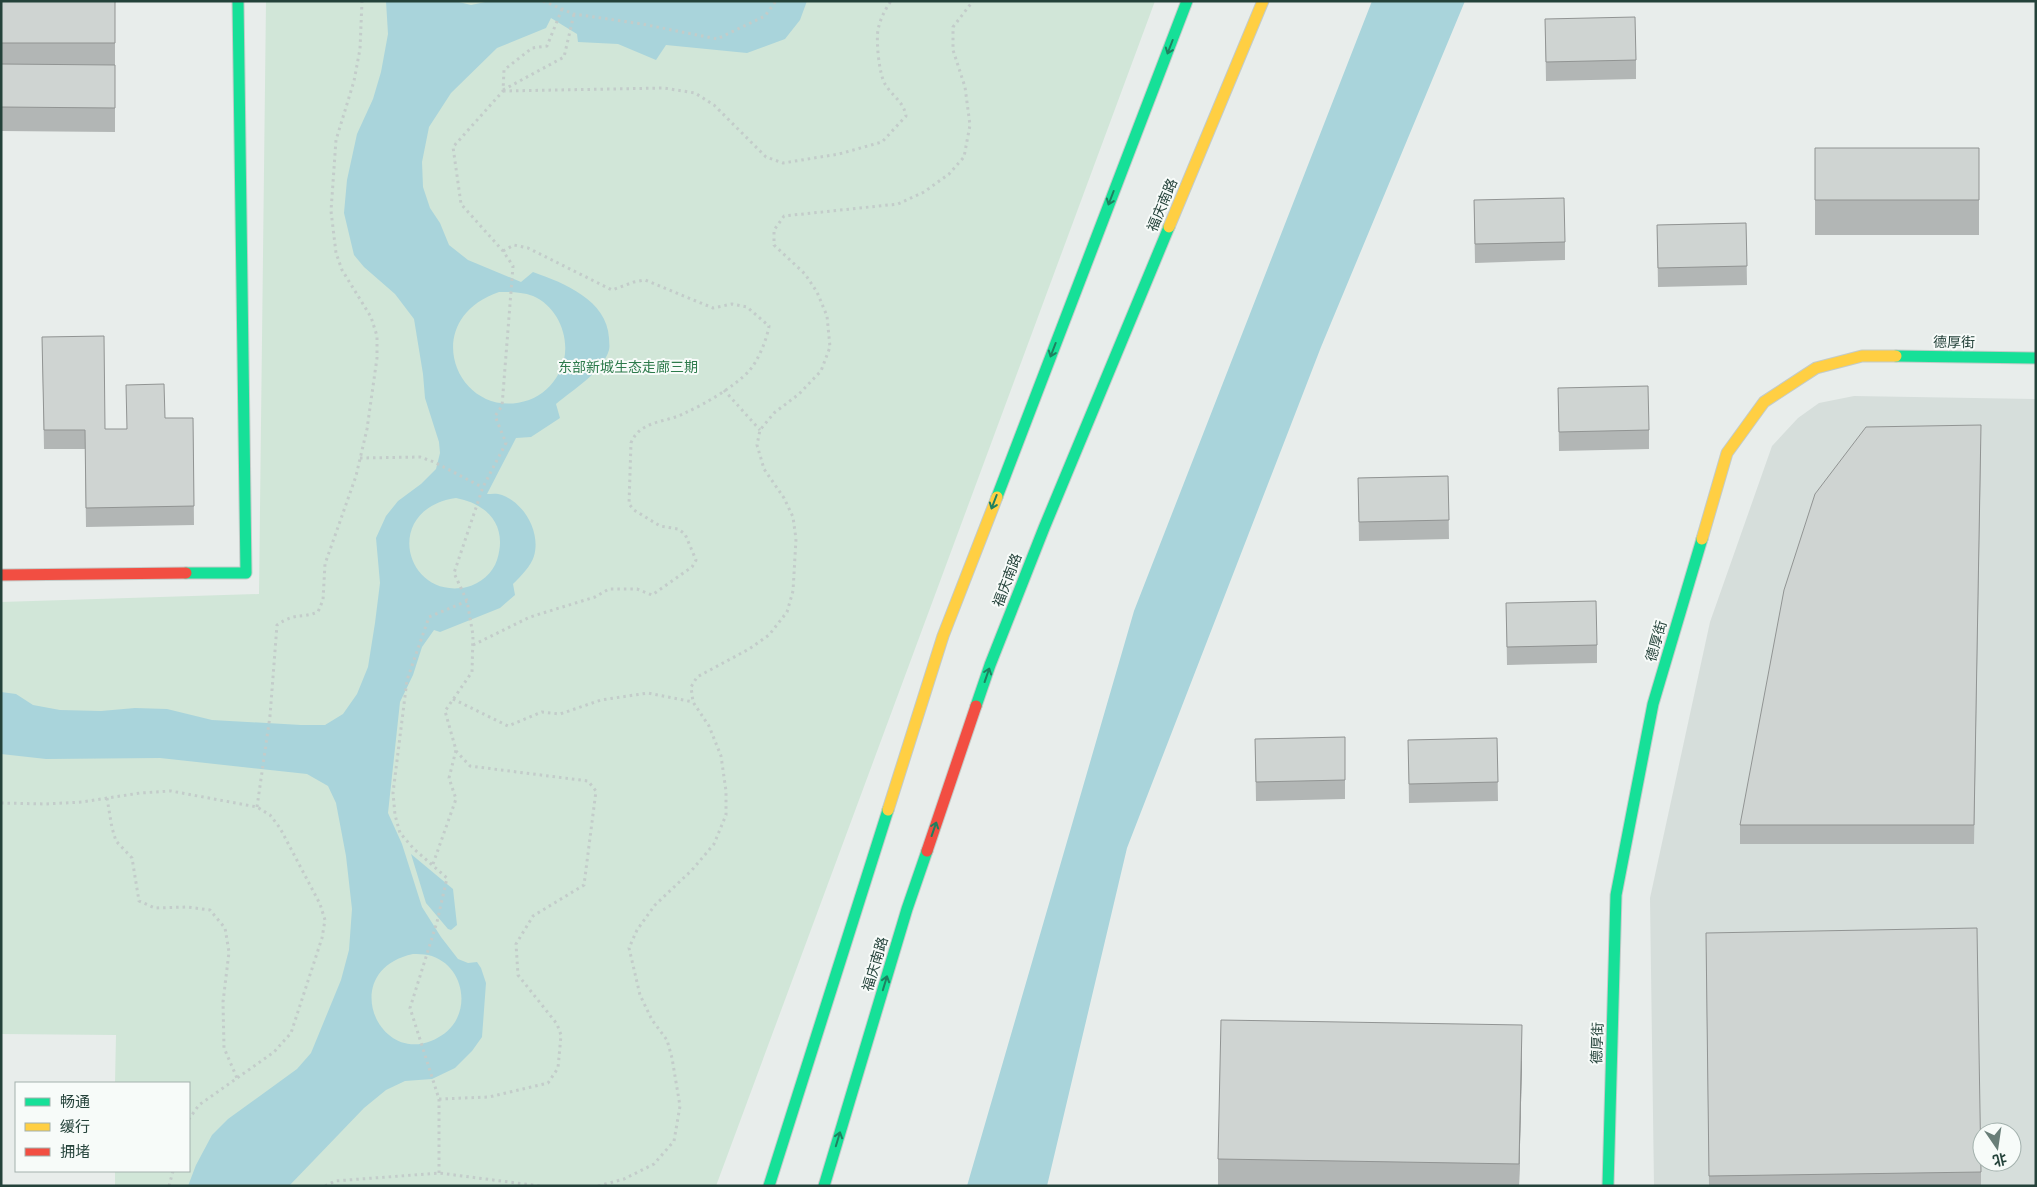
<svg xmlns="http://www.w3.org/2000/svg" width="2037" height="1187" viewBox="0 0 2037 1187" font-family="Karla,'Noto Sans SC',sans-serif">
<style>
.built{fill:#d6dedb;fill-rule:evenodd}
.green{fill:#d1e6d8}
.water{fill:#a9d4db;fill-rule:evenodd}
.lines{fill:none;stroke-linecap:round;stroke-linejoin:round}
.fast-casing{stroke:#c3cbc8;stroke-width:13}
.slow-casing{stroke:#c3cbc8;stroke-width:13}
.jam-casing{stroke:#c3cbc8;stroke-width:13}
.path{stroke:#c3ccca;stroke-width:3;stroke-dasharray:2.5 4;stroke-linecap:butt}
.fast{stroke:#16e098;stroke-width:11}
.slow{stroke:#ffcf43;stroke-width:11}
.jam{stroke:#f24e42;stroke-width:11}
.wall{fill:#b2b6b5}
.shaded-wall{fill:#919493}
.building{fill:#cfd4d2;stroke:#919493}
.oneway{stroke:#1e8160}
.labels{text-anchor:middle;stroke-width:4;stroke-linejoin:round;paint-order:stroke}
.street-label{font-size:14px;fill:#24423a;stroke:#f7fbf9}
.park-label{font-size:14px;fill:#2d7a4b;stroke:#f7fbf9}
</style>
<rect width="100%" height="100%" fill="#e8edeb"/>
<path class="built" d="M 1854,396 L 2036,399 L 2036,1186 L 1654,1186 L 1650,898 L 1710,622 L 1772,446 L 1798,418 L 1819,403 ZM 1982,1132 L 2012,1132 L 2012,1162 L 1982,1162 Z"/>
<path class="green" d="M 266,1 L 1155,1 L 716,1186 L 115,1186 L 115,1171 L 189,1171 L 189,1083 L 115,1083 L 116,1035 L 1,1034 L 1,602 L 259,594 Z"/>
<path class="water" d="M 386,1 L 455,1 L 471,5 L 490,1 L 807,1 L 800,20 L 785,39 L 747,53 L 666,45 L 656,60 L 618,44 L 578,42 L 577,34 L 551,18 L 546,28 L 497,48 L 451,93 L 429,127 L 422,162 L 423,187 L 430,208 L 440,223 L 449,245 L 468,260 L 521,282 L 533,272 C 564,283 607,300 609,338 C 609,342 610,346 609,350 C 603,371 573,390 556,404 L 560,418 L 531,437 L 516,438 L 487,494 C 491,494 497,493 502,495 C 524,503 541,532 534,556 C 531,566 521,576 513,584 L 515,595 L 500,608 L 440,632 L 434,630 L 422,647 L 413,675 L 400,702 L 388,813 L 402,844 L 422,907 L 441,937 L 458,959 L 468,963 L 477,962 L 481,968 L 486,983 L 482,1037 L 472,1051 L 455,1068 L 432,1079 L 405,1081 L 386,1090 L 364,1108 L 289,1186 L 188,1186 L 196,1165 L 212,1135 L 228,1119 L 297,1069 L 311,1053 L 341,980 L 349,950 L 352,909 L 346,856 L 336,803 L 328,786 L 307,774 L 160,758 L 46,759 L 1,754 L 1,692 L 16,694 L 33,705 L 60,710 L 101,711 L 135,708 L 167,709 L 212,720 L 301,725 L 325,725 L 343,714 L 357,694 L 368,667 L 375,623 L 380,583 L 376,538 L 386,516 L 398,501 L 421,484 L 436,469 L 440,453 L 439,442 L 425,398 L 423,374 L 414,319 L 395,294 L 364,267 L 354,255 L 344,213 L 347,180 L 357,134 L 373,99 L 381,72 L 388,34 ZM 499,292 C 511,292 522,292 533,296 C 561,308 574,346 559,373 C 552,386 542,395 529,400 C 459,424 415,321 499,292 ZM 456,498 C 488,504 508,526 497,560 C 493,573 480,584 467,587 C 405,601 381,509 456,498 ZM 413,954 C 418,954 423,954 428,955 C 458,962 470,997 455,1022 C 449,1031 441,1037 431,1041 C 376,1063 339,970 413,954 Z
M 1372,1 L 1465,1 L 1321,347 L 1127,848 L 1047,1186 L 967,1186 L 1134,611 Z
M 411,854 L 453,889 L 457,925 L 451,930 L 448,929 L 426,903 Z"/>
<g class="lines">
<g class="fast-casing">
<path id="fast" d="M 1896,356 L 2036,358
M 997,497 L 1187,1
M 186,573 L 246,573 L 238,1
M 976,706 L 990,665 L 1044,528 L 1169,227
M 769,1186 L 888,810
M 824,1186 L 907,909 L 927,851
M 1608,1186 L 1616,895 L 1653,704 L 1702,539"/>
</g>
<g class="slow-casing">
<path id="slow" d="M 1169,227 L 1263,1
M 1702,539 L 1727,453 L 1764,402 L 1816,368 L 1862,356 L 1896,356
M 888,810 L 943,636 L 997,497"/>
</g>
<g class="jam-casing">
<path id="jam" d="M 1,575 L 186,573
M 927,851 L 976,706"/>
</g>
<path class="path" d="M 543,1 L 574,14 L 642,24 L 717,39 L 765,16 L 776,1
M 503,90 L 564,57 L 574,14
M 503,91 L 664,88 L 695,93 L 714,105 L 766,157 L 783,163 L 839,154 L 882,142 L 906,116 C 904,102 892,96 885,84 C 879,74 876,41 878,30 C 880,19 885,10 891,1
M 724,390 L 760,430
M 360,458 L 420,457 L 434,462 L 482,487
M 473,645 L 530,617 L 595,597 L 609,589 L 637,589 L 652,595 L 692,567 L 696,560 L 685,534 L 678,529 L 660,526 L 634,510 L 629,504 L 631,443 C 640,420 666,423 685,413 C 705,404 734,387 749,371 C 758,361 767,339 769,326 L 747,307 L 732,304 L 713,308 L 645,280 L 634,282 L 612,290 L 528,248 L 514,245 L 503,251
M 453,699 L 508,726 L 542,712 L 560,714 L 601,700 L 648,693 L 693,702
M 107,798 L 112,828 L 116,841 L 132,858 L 139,901 L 155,908 L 187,907 L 210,910 L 225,928 L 229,952 L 223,1002 L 224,1048 L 237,1078
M 1,803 L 46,804 L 82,802 L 140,793 L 171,791 L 257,807 L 270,815 L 280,828 L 320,904 L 325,920 L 322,938 L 291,1033 L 274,1052 L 199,1105 L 189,1119
M 257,807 L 270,716 L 277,625 C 296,612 300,619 318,612 L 323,600 L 325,564 L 356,476 L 367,429 L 377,358 L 377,336 L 371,317 L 342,270 L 336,253 L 331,211 L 336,140 L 354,81 L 360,49 L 362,1
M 433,864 L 456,799 L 449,778 L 456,750 L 445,711 L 472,672 L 473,635 L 467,601 L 454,573 L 483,487 L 506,443 L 495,416 L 502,406 L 513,266 L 503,251 L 461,204 L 453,147 L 503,91 L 504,70 L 532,48 L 547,46 L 562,9
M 439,1099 L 489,1097 L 548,1083 L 558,1068 L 561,1035 L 557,1024 L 518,975 L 516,944 L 533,916 L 584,885 L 596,791 L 588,781 L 470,766 L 456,751
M 439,1173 L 439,1099 L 410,1008 L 437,922 L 447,878 L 414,849 L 400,833 L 395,815 L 393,793 L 407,680 L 429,617 L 467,601
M 169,1186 L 173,1171
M 325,1186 L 335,1181 L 439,1173 L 540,1186
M 598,1186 L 624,1179 L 654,1164 L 674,1141 L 680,1106 L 672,1058 L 667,1040 L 652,1020 L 640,995 L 629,948 L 637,930 L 655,905 L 692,870 L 714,844 L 726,815 L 726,791 L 721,756 L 709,726 L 693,702 L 691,687 L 697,677 L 749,649 L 769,635 L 787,612 L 793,591 L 796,539 L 793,517 L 784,498 L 764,469 L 757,445 L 760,430 L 774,413 L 799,394 L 821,371 L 830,347 L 827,316 L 817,292 L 805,274 L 774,245 L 774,230 L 784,216 L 898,204 L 924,192 L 949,174 L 964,157 L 970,125 L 965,87 L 953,50 L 953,27 L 973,1"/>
<use href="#fast" class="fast"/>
<use href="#slow" class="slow"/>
<use href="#jam" class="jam"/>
</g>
<path class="wall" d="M 1,1 L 116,1 L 115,3 L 115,132 L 1,131 Z
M 1545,19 L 1636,60 L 1636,79 L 1546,81 Z
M 1815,148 L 1979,148 L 1979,235 L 1815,235 Z
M 1474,200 L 1565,242 L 1565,260 L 1475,263 Z
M 1746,223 L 1747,285 L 1658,287 L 1657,225 Z
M 42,337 L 105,429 L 126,429 L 165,418 L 193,418 L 194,525 L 86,527 L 85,449 L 44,449 Z
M 1558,388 L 1649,430 L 1649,449 L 1559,451 Z
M 1981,444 L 1974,844 L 1740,844 L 1740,825 Z
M 1448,476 L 1449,539 L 1359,541 L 1358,478 Z
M 1506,603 L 1597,645 L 1597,663 L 1507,665 Z
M 1345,737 L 1345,799 L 1256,801 L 1255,739 Z
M 1497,738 L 1498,801 L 1409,803 L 1408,740 Z
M 1706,952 L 1981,1172 L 1981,1186 L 1709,1186 Z
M 1522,1061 L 1519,1186 L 1218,1186 L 1218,1159 Z"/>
<path class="shaded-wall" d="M 1522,1025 L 1522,1061 L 1519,1186 L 1519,1164 Z"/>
<path class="building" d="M 1,1 L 115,1 L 115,43 L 1,43 Z
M 1635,17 L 1636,60 L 1546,62 L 1545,19 Z
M 1,64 L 115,65 L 115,108 L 1,107 Z
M 1815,148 L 1979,148 L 1979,200 L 1815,200 Z
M 1564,198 L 1565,242 L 1475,244 L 1474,200 Z
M 1746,223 L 1747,266 L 1658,268 L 1657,225 Z
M 104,336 L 105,429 L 127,429 L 126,385 L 164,384 L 165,418 L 193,418 L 194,506 L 86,508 L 85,430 L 44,430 L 42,337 Z
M 1648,386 L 1649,430 L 1559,432 L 1558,388 Z
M 1981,425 L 1974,825 L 1740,825 L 1784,590 L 1815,494 L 1866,427 Z
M 1448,476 L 1449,520 L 1359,522 L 1358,478 Z
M 1596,601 L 1597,645 L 1507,647 L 1506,603 Z
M 1345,737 L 1345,780 L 1256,782 L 1255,739 Z
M 1497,738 L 1498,782 L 1409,784 L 1408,740 Z
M 1977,928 L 1981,1172 L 1709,1176 L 1706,933 Z
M 1221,1020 L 1522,1025 L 1519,1164 L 1218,1159 Z"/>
<defs><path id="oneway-shaft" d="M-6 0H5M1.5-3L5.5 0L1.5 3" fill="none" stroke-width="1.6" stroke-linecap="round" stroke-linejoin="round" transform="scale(1.25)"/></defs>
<g class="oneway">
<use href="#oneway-shaft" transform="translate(1170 47) rotate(111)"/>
<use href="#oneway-shaft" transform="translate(1111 198) rotate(111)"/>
<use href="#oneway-shaft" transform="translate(1053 350) rotate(111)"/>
<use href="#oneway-shaft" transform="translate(994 502) rotate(111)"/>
<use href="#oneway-shaft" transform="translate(987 675) rotate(-71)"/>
<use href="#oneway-shaft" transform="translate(934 829) rotate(-71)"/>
<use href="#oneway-shaft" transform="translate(885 983) rotate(-73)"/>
<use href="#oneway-shaft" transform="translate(838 1139) rotate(-73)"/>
</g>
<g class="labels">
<g class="street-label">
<text transform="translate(1162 205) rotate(-67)" y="5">福庆南路</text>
<text transform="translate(1954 342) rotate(1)" y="5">德厚街</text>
<text transform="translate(1007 580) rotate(-69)" y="5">福庆南路</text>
<text transform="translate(1656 641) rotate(-74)" y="5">德厚街</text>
<text transform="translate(875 964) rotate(-73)" y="5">福庆南路</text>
<text transform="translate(1597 1043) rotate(-88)" y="5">德厚街</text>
</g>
<g class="park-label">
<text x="628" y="372">东部新城生态走廊三期</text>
</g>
</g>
<rect width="2037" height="1187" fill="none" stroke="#24423a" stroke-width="5"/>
<rect x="15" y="1082" width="175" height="90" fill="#f7fbf9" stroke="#a3b1ad"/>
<rect x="25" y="1098" width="25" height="8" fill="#16e098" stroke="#a3b1ad"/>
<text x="60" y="1107" font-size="15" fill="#24423a">畅通</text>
<rect x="25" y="1123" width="25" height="8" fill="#ffcf43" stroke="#a3b1ad"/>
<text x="60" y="1132" font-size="15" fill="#24423a">缓行</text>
<rect x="25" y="1148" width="25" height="8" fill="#f24e42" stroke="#a3b1ad"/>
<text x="60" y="1157" font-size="15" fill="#24423a">拥堵</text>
<g transform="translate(1997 1147) rotate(167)"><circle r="24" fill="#f7fbf9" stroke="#a3b1ad"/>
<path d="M0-4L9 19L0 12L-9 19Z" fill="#697e78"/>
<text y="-8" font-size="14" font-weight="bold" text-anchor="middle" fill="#24423a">北</text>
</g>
</svg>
